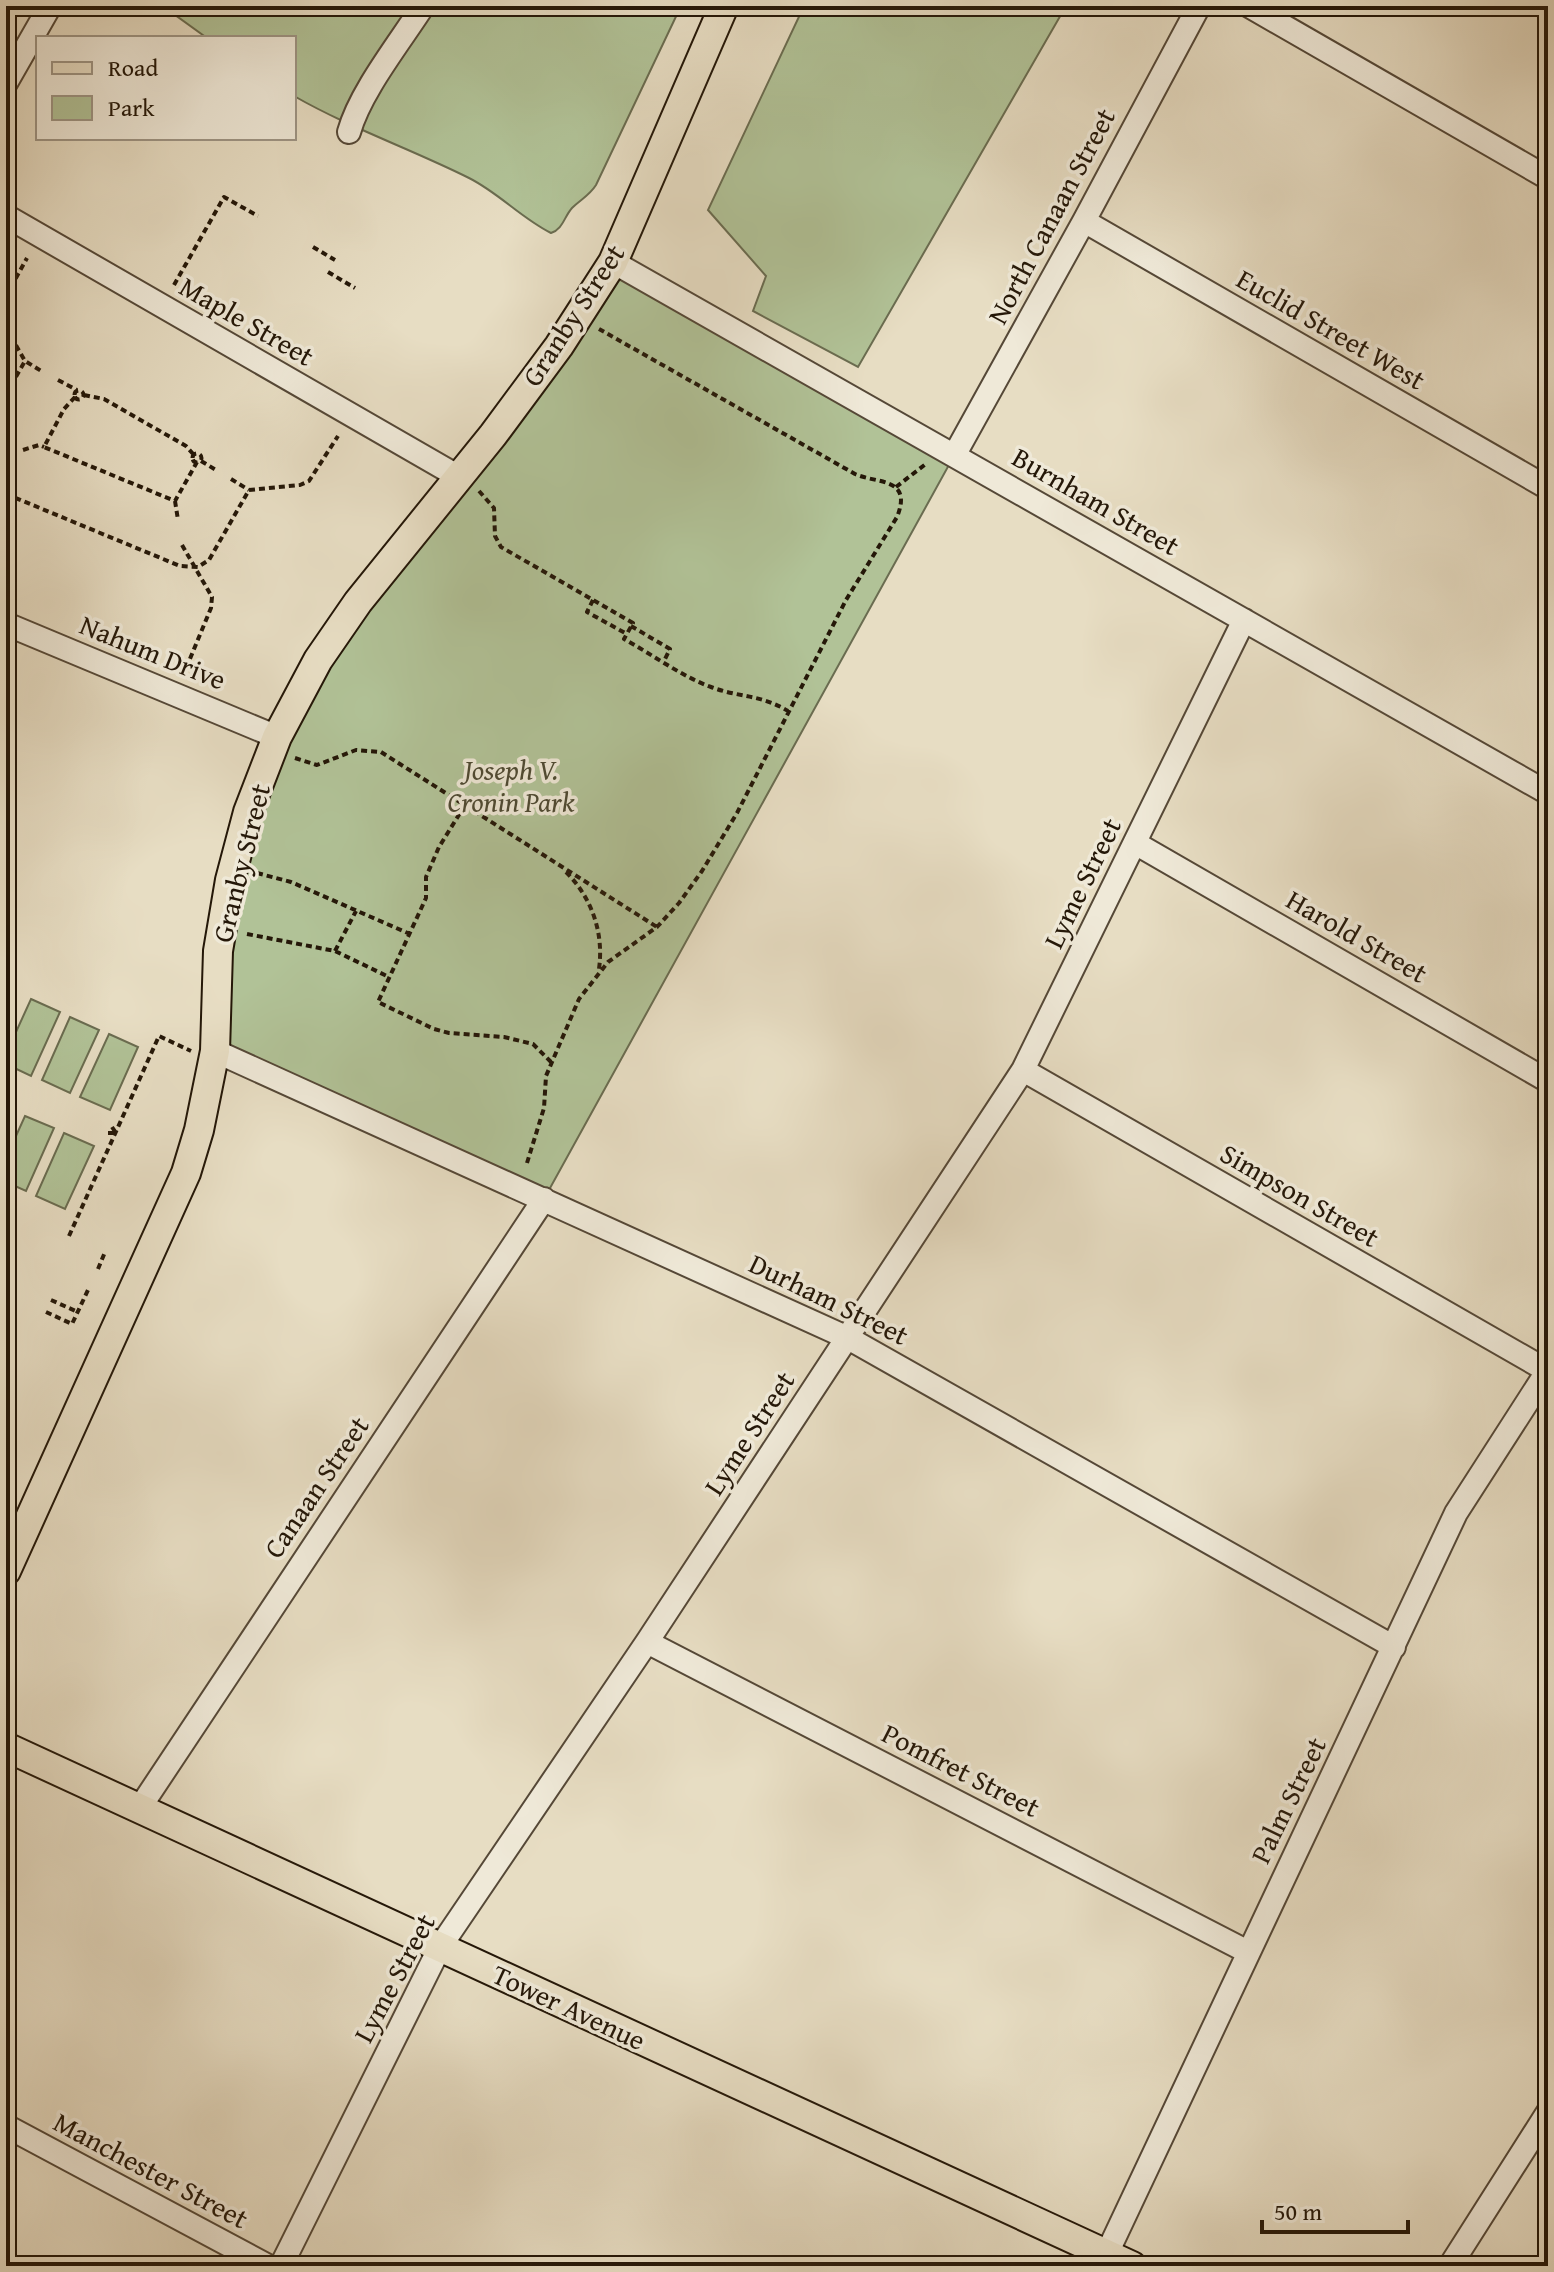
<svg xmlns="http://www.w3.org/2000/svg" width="1554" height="2272" viewBox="0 0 1554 2272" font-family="'Gentium Book Plus',serif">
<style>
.green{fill:#b1c297;stroke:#6a6c50;stroke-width:2}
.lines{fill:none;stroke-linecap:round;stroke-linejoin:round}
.minor-casing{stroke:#554837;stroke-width:26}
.major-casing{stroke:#241708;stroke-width:32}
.path{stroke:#241708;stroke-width:4;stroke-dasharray:6 4;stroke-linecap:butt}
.minor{stroke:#efe9d8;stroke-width:22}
.major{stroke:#e7ddc3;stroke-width:28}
.labels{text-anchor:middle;stroke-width:7;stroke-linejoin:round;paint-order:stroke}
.street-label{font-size:28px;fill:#241708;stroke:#efe9d8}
.park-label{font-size:28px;font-style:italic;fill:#4e4a33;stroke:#efe9d8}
</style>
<rect width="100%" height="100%" fill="#e7ddc3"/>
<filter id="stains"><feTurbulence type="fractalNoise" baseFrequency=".0025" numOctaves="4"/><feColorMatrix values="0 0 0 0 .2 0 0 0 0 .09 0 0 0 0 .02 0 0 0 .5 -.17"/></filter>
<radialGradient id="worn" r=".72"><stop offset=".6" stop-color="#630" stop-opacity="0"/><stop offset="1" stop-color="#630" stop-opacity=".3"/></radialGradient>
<path class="green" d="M 138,6 L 681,6 L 596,185 C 589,196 581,199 572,208 C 564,217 563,229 551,233 C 521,218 499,193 469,178 C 411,149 350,128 294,96 L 294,38 L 207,38 L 175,15 L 168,13 L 149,13 Z
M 804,6 L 1066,6 L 858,367 L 753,311 L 766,276 L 708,210 Z
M 613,262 L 955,454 L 544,1199 L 215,1051 L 214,1006 L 277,737 Z
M 31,999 L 60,1012 L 31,1076 L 6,1064 L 6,1054 Z
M 70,1017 L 99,1030 L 70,1093 L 42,1080 Z
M 109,1034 L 138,1047 L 110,1110 L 80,1097 Z
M 25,1116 L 54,1128 L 26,1191 L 6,1182 L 6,1158 Z
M 64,1133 L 94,1146 L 65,1209 L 36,1196 Z"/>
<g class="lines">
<g class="minor-casing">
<path id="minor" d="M 1249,6 L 1548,178
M 6,83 L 50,6
M 349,132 C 360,92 400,42 423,6
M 6,216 L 459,477
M 1084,221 L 1548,488
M 613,262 L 1548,793
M 955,454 L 1084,221 L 1199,6
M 6,624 L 277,737
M 1135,843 L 1548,1081
M 215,1051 L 848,1338 L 1394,1647
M 1023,1070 L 1548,1371
M 647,1642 L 1248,1952
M 139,1809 L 544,1199
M 6,2126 L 268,2266
M 281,2266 L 440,1947 L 647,1642 L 1023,1070 L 1244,620
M 1101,2266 L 1456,1513 L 1548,1370
M 1450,2266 L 1548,2112"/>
</g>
<g class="major-casing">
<path id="major" d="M 6,1571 L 186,1173 L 199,1130 L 215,1051 L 218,951 L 230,880 L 248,812 L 277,737 L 318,660 L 358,602 L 493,435 L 559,346 L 613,262 L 724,6
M 6,1747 L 1132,2266"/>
</g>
<path class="path" d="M 313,247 L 335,260
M 328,272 L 355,288
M 174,285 L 224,197 L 258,216
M 6,296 L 27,258
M 6,328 L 25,361 L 43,372
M 58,380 L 77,390
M74.5 395a4.5 4.5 0 1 1 9 0a4.5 4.5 0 1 1-9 0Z
M 6,394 L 25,361
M 84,395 L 104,399 L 186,446 L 194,455
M 75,397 L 64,409 L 44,447 L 175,501 L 197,462
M 23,450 L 39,445 L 44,447
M192.5 458a4.5 4.5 0 1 1 9 0a4.5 4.5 0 1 1-9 0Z
M 201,461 L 216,470
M 231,479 L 249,490
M 896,487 L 927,463
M 479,491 L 494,508 L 495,536 L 501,547 L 633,623 L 624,639 C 653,655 681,676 711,687 C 740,698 760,694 788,711
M 6,494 L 180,566 L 198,567 L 209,560 L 249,490 L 300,485 L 309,481 L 338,436
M 175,501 L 178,520
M 182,545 L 212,597 L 211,608 L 187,666
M 593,600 L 587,612 L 627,634
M 631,626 L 670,649 L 664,661
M 295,758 L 317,765 L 356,750 L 381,752 L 657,927
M 465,805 L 439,847 L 426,877 L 426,898 L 378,1002 L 434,1029 L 449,1033 L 504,1037 L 533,1044 L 551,1062
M 566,872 C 592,898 604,933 599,969
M 257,873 L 291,882 L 410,934
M 247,934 L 335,951 L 389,977
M 335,951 L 356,911
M 108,1133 L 116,1133 L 112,1127
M 527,1163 L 544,1108 L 546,1076 L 579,999 L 608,962 L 657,927 L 679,903 L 702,871 L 737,813 L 846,600 L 897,517 C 913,477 877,484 855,474 L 599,329
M 69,1236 L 159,1036 L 191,1051
M 98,1269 L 105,1252
M 51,1300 L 78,1312
M 46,1312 L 72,1324 L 88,1290"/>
<use href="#minor" class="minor"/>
<use href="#major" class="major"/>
</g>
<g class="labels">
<g class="street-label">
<text transform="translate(1051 216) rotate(-62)" y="10">North Canaan Street</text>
<text transform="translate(573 315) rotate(-57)" y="10">Granby Street</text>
<text transform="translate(247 321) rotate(30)" y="10">Maple Street</text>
<text transform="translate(1331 329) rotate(30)" y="10">Euclid Street West</text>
<text transform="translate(1096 501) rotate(30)" y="10">Burnham Street</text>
<text transform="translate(153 652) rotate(22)" y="10">Nahum Drive</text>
<text transform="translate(241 863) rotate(-76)" y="10">Granby Street</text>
<text transform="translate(1082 883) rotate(-64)" y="10">Lyme Street</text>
<text transform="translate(1357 936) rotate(30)" y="10">Harold Street</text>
<text transform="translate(1300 1195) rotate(30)" y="10">Simpson Street</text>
<text transform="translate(829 1299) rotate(26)" y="10">Durham Street</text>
<text transform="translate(749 1433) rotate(-57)" y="10">Lyme Street</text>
<text transform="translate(316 1487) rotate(-56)" y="10">Canaan Street</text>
<text transform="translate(961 1770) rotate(27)" y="10">Pomfret Street</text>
<text transform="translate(1288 1800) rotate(-64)" y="10">Palm Street</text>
<text transform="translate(394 1978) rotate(-62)" y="10">Lyme Street</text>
<text transform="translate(569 2007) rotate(25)" y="10">Tower Avenue</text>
<text transform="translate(151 2170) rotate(28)" y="10">Manchester Street</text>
</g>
<g class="park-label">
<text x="511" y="780">Joseph V.<tspan x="511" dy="32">Cronin Park</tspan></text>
</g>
</g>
<rect width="1554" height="2272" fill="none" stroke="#e7ddc3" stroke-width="32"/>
<rect x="8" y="8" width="1538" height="2256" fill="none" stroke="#241708" stroke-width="4"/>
<rect x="16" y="16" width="1522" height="2240" fill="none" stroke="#241708" stroke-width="2"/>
<rect x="36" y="36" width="260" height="104" fill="#efe9d8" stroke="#9e9585" stroke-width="2"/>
<rect x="52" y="62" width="40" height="12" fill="#e7ddc3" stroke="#9e9585" stroke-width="2"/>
<text x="108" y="76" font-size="24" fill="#241708">Road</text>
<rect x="52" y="96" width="40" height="24" fill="#b1c297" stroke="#9e9585" stroke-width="2"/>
<text x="108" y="116" font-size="24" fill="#241708">Park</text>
<path d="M1262 2220v12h146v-12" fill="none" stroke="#241708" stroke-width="4"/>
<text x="1274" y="2220" font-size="24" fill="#241708" stroke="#efe9d8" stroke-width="6" paint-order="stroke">50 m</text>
<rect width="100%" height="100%" filter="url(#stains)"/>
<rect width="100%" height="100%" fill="url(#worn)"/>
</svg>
